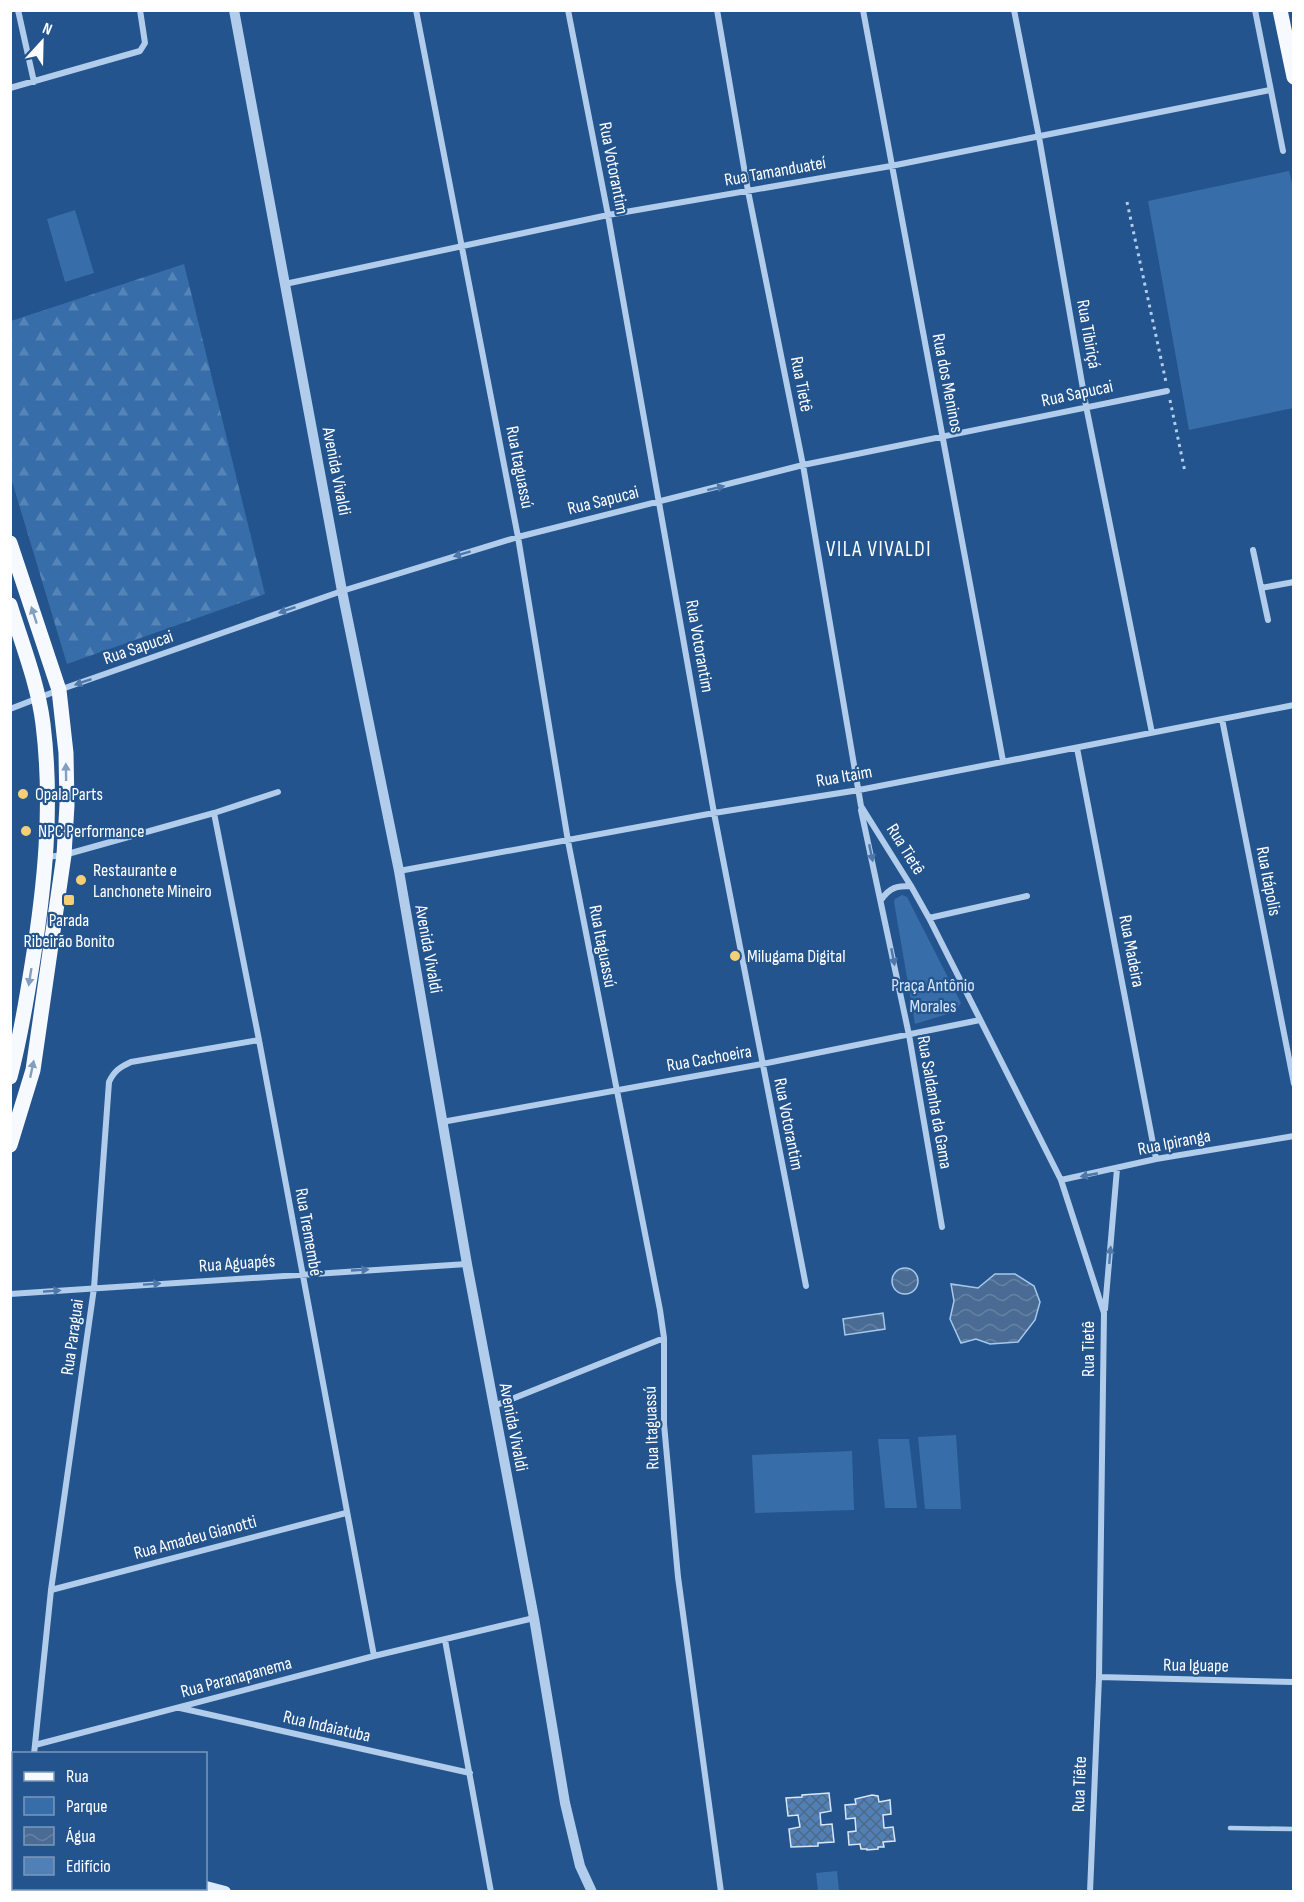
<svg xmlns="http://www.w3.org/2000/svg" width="1304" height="1902" viewBox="0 0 1304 1902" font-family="'Sofia Sans Condensed',sans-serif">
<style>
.forest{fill:url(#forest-firs)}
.green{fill:#376eaa}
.water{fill:url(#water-waves);stroke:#a6c8ec;stroke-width:1.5}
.building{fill:url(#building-cross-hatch);stroke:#d7e7f8;stroke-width:1.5}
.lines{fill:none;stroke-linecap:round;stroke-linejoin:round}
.path{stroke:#b2cdeb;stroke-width:3;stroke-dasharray:3 4.5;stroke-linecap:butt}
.service{stroke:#b2cdeb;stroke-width:4.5}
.minor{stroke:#b2cdeb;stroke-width:6}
.tertiary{stroke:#b2cdeb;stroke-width:10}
.secondary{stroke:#ddeaf9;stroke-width:12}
.primary{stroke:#f6fafe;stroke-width:15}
.oneway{fill:#4e78a9}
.oneway2{fill:#829fc0}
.poi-dot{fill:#f6ce75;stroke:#23548d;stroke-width:2}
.labels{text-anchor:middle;stroke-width:4.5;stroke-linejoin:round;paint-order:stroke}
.street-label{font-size:18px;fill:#fff;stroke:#23548d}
.poi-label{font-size:18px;fill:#fff;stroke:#23548d;text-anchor:start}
.park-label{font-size:18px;fill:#d7e7f8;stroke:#23548d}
.quarter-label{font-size:21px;letter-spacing:1.5px;fill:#fff;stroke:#23548d}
</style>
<defs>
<pattern id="forest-firs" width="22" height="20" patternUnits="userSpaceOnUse" patternTransform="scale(1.5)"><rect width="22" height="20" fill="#376eaa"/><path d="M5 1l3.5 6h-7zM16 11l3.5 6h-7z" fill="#5584b7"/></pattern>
<pattern id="water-waves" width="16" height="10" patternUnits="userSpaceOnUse" patternTransform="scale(1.5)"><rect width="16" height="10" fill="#4a6c94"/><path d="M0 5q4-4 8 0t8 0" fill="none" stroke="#6582a4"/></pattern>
<pattern id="building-cross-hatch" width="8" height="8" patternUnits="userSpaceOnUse" patternTransform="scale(1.5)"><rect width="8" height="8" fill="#5080b6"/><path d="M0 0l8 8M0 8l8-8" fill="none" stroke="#4e6986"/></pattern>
</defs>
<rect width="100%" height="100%" fill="#23548d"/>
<path class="forest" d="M 184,264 L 265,594 L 67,664 L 11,478 L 11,321 Z"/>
<path class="green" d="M 1289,171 L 1294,191 L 1293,408 L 1189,430 L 1148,201 Z
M 75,210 L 94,273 L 65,282 L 47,219 Z
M 902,895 L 907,897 L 961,1003 L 954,1012 L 915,1024 L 894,902 L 895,899 Z
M 956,1435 L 961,1509 L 925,1509 L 918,1437 Z
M 878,1439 L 909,1439 L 917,1508 L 885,1508 Z
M 852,1451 L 854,1510 L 755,1513 L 752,1455 Z
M 837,1871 L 839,1891 L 818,1891 L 816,1873 Z"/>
<path class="water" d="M892 1281a13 13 0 1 1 26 0a13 13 0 1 1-26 0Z
M 995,1274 L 1015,1274 L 1034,1286 L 1040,1302 L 1035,1320 L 1018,1342 L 990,1344 L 976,1339 L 961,1343 L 950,1319 L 954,1301 L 951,1284 L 978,1288 Z
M 883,1313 L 885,1329 L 845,1335 L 843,1319 Z"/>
<path class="building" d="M 829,1793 L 831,1811 L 820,1813 L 821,1825 L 832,1824 L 834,1842 L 818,1843 L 818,1846 L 791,1847 L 789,1829 L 800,1827 L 798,1815 L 788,1816 L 786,1798 L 802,1797 L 802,1795 Z
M 872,1795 L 878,1796 L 879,1802 L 890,1800 L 891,1814 L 883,1815 L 884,1828 L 893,1827 L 895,1841 L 883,1842 L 884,1847 L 878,1847 L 878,1849 L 867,1850 L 867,1849 L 861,1849 L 860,1844 L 849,1845 L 848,1832 L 856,1831 L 855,1818 L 846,1819 L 845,1805 L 856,1804 L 855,1799 Z"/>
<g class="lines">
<path class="path" d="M 1127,202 L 1166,382
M 1170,400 L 1185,472"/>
<path class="service" d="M 1230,1828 L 1294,1829"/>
<path class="minor" d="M 18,10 L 34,82
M 416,10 L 518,537 L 568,841 L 660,1310 L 664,1338 L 664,1424 L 678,1577 L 721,1892
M 568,10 L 608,215 L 714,813 L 806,1286
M 717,10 L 748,191 L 803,465 L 861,806 L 911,886 L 929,918 L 1061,1180 L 1104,1313 L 1099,1677 L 1090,1892
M 863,10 L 1003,761
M 1014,10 L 1039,137 L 1086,406 L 1152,733
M 1255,10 L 1283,151
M 10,88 L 140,51 L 145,43 L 140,10
M 285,284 L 608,215 L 891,166 L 1270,90
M 1253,550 L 1268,620
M 1261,588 L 1294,582
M 10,709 L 59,690 L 342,591 L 518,537 L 803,465 L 1167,391
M 1222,719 L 1294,1084
M 1077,748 L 1156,1159
M 861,810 L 909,1035 L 942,1227
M 214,813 L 259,1040 L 374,1656
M 46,857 L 64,855 L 214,813 L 278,792
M 399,871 L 714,813 L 859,790 L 1294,705
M 881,900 C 890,887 897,886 911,886
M 929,918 L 1027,896
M 442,1122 L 762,1064 L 980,1020
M 1061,1180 L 1156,1159 L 1294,1136
M 10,1294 L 467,1264
M 1105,1309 L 1117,1169
M 494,1406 L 664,1338
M 51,1590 L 346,1513
M 445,1640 L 491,1892
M 1099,1677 L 1294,1682
M 180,1708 L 470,1773
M 35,1745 L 374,1656 L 534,1618
M 34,1754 L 51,1590 L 94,1288 L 109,1082 C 114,1071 120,1067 131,1062 L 259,1040"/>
<path class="tertiary" d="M 234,10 L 342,591 L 399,871 L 467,1264 L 534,1618 L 565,1803 L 580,1866 L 592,1892"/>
<path class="secondary" d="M 10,1843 L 14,1844
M 206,1887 L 225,1892"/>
<path class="primary" d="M 1280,10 L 1294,77
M 10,543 L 59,690 L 66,753 L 67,805 L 64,855 L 33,1070 L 10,1145
M 10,605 C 22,644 38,684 43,724 C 53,805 45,885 32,965 C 26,1003 20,1040 10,1077"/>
</g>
<defs><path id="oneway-solid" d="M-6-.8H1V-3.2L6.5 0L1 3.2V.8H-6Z" transform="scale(1.5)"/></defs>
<g class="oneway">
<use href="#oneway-solid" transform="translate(716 488) rotate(-14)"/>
<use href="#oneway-solid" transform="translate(462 554) rotate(163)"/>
<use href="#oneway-solid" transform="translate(287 610) rotate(161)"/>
<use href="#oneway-solid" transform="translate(83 682) rotate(161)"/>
<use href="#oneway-solid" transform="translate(871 853) rotate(78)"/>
<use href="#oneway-solid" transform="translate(893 957) rotate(79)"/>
<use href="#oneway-solid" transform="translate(1089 1175) rotate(169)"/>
<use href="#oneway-solid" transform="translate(1110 1255) rotate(-85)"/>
<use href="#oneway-solid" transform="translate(360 1270) rotate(-3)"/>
<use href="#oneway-solid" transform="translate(152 1284) rotate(-4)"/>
<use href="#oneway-solid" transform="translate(52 1291) rotate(-4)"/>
</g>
<g class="oneway2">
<use href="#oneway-solid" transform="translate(34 615) rotate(-108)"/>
<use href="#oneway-solid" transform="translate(66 772) rotate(-91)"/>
<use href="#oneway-solid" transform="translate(30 977) rotate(99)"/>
<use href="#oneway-solid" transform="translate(32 1069) rotate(-78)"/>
</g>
<g class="poi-dot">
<circle cx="23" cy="794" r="6"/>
<circle cx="26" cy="831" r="6"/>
<circle cx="81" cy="880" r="6"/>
<rect x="63" y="894" width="12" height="12" rx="3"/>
<circle cx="735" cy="956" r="6"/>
</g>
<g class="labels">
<g class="street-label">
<text transform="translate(614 168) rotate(79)" y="6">Rua Votorantim</text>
<text transform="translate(775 171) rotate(-10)" y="6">Rua Tamanduateí</text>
<text transform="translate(1089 334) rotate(80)" y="6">Rua Tibiriçá</text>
<text transform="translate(948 383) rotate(79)" y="6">Rua dos Meninos</text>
<text transform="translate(802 384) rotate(79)" y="6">Rua Tietê</text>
<text transform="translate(1077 393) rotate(-12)" y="6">Rua Sapucai</text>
<text transform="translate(520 467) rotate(79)" y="6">Rua Itaguassú</text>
<text transform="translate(337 471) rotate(79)" y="6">Avenida Vivaldi</text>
<text transform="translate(603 500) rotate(-14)" y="6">Rua Sapucai</text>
<text transform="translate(700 646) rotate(80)" y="6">Rua Votorantim</text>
<text transform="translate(138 647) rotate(-19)" y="6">Rua Sapucai</text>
<text transform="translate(844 776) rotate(-10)" y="6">Rua Itaim</text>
<text transform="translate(906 849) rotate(58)" y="6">Rua Tietê</text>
<text transform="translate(1269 881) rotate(79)" y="6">Rua Itápolis</text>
<text transform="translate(603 946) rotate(79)" y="6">Rua Itaguassú</text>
<text transform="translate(429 949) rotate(80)" y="6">Avenida Vivaldi</text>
<text transform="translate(1132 951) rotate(79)" y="6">Rua Madeira</text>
<text transform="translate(709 1058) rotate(-10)" y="6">Rua Cachoeira</text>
<text transform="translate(935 1102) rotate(80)" y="6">Rua Saldanha da Gama</text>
<text transform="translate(789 1124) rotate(79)" y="6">Rua Votorantim</text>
<text transform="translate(1174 1142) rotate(-11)" y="6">Rua Ipiranga</text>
<text transform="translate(309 1232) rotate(80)" y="6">Rua Tremembé</text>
<text transform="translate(237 1263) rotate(-4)" y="6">Rua Aguapés</text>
<text transform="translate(72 1337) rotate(-82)" y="6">Rua Paraguai</text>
<text transform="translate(1088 1349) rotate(-90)" y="6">Rua Tietê</text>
<text transform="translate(514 1427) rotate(79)" y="6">Avenida Vivaldi</text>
<text transform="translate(651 1428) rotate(-92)" y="6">Rua Itaguassú</text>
<text transform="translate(195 1537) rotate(-15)" y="6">Rua Amadeu Gianotti</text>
<text transform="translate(1196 1665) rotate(1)" y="6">Rua Iguape</text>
<text transform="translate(236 1677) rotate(-15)" y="6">Rua Paranapanema</text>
<text transform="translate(327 1726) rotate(13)" y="6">Rua Indaiatuba</text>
<text transform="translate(1079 1784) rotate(-88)" y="6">Rua Tiête</text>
</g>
<g class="poi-label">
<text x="35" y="800">Opala Parts</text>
<text x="38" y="837">NPC Performance</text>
<text x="93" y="876">Restaurante e<tspan x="93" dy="21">Lanchonete Mineiro</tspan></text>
<text x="69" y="926" text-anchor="middle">Parada<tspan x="69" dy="21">Ribeirão Bonito</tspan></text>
<text x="747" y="962">Milugama Digital</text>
</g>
<g class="park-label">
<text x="933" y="991">Praça Antônio<tspan x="933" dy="21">Morales</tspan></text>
</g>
<g class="quarter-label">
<text x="879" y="556">VILA VIVALDI</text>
</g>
</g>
<rect width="1304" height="1902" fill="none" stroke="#ffffff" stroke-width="24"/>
<rect x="12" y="1752" width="195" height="138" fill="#23548d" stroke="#7b98bb" stroke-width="1.5"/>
<rect x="24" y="1772" width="30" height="9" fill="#f6fafe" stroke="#7b98bb" stroke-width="1.5"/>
<text x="66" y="1782" font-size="18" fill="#ffffff">Rua</text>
<rect x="24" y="1797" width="30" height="18" fill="#376eaa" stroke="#7b98bb" stroke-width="1.5"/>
<text x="66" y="1812" font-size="18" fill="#ffffff">Parque</text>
<rect x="24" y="1827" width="30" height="18" fill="url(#water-waves)" stroke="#7b98bb" stroke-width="1.5"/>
<text x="66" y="1842" font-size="18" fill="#ffffff">Água</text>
<rect x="24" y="1857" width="30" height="18" fill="#5080b6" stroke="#7b98bb" stroke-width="1.5"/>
<text x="66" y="1872" font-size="18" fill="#ffffff">Edifício</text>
<g transform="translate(42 42) rotate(22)" stroke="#23548d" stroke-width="4.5" paint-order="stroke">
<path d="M0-4.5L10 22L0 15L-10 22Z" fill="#ffffff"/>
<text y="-9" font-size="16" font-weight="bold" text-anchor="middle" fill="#ffffff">N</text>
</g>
</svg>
